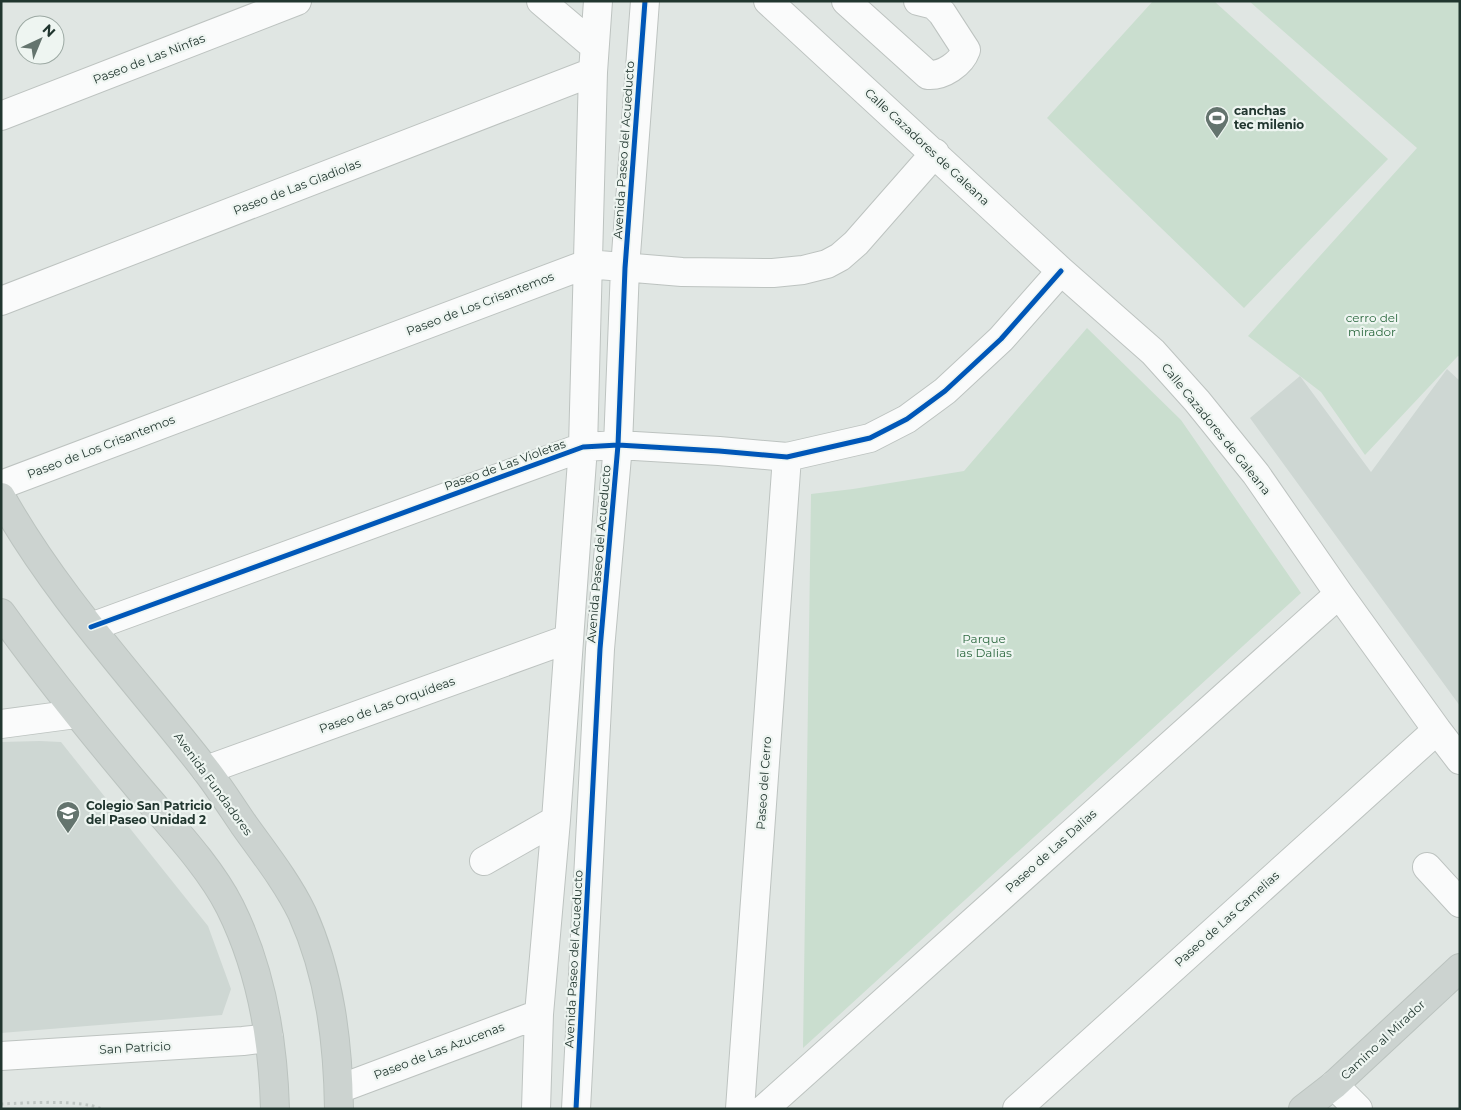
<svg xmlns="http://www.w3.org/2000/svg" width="1461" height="1110" viewBox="0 0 1461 1110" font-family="Montserrat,sans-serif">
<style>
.built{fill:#ced7d3}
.green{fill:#cadecf}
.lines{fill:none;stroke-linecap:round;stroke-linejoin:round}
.minor-casing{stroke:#bdc3c0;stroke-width:30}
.major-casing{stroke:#bbc3bf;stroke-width:30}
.path{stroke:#bfc6c3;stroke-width:3;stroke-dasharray:2.5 4;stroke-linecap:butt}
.minor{stroke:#fafbfb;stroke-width:28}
.major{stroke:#ccd3d0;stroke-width:28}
.cycleway-casing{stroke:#eef5f1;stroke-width:8}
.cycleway{stroke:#0057b8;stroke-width:5}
.labels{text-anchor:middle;stroke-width:4.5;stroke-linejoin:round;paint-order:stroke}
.street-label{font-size:12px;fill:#21362f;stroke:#eef5f1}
.poi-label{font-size:12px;font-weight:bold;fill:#21362f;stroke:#eef5f1;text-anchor:start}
.park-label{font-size:12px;fill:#2e6a41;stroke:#eef5f1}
</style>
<rect width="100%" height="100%" fill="#e0e6e3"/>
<path class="built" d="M 1447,369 L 1460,381 L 1460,706 L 1250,418 L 1300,376 L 1371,472 Z
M 40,741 L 61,742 L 208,926 L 231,989 L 222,1015 L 1,1033 L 1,742 Z"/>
<path class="green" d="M 1153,1 L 1214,1 L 1388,159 L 1244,308 L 1047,118 Z
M 1249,1 L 1460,1 L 1460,357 L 1458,356 L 1365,455 L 1321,392 L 1248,336 L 1417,148 Z
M 1087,328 L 1181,420 L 1301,593 L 803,1048 L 811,494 L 853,489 L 964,471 Z"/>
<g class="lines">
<g class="minor-casing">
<path id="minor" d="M 541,1 L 594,46
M 768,1 L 1061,271 L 1153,352 L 1197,401 L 1256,474 L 1339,594 L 1437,730 L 1460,760
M 846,1 L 928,75 C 943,76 961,64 966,50 L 942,13 L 934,5 L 918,1
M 1,116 L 297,1
M 1,301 L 593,72
M 1,485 L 587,264 L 682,272 L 773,273 L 803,270 L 827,264 L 840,257 L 856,243 L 935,153
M 91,627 L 583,447 L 618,445 L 719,451 L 787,457 L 870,438 L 907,419 L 945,391 L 1001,339 L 1061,271
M 1,724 L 76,714
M 206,770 L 568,639
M 484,861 L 556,820
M 1427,867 L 1460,903
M 1,1056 L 243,1041 L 269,1038
M 1334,1085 L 1358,1109
M 339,1089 L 539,1014
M 536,1109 L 539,1014 L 556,820 L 583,447 L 593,72 L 598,1
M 576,1109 L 600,649 L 618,445 L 625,268 L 645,1
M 740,1109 L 787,457
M 764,1109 L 1339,594
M 1017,1109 L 1437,730"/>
</g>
<g class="major-casing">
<path id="major" d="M 1,497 C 56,596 136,680 205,769 C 219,787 231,806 244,825 C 264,853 287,882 302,913 C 330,975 338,1042 339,1109
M 1,613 C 44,673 90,730 137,786 C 167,822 209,865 230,907 C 261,969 273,1039 275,1109
M 1303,1109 L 1334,1085 L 1460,968"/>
</g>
<path class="path" d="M 1,1104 C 27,1103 79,1099 102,1109"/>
<use href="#minor" class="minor"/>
<use href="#major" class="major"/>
<g class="cycleway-casing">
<path id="cycleway" d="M 91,627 L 583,447 L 618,445 L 719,451 L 787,457 L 870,438 L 907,419 L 945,391 L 1001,339 L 1061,271
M 576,1109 L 600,649 L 618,445 L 625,268 L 645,1"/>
</g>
<use href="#cycleway" class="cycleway"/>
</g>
<defs>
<g id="stadium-pin" transform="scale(1.25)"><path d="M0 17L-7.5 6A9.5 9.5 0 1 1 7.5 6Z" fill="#64746e" stroke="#eef5f1"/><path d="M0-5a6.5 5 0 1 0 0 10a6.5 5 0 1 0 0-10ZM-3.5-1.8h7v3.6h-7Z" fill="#fff"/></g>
<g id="school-pin" transform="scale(1.25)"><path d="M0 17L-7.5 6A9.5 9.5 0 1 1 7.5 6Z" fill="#64746e" stroke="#eef5f1"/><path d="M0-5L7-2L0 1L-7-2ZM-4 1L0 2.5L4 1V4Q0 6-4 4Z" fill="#fff"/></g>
</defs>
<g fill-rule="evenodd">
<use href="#stadium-pin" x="1217" y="118"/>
<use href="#school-pin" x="68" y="813"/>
</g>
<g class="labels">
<g class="street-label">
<text transform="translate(149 59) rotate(-21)" y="4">Paseo de Las Ninfas</text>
<text transform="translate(927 147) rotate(43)" y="4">Calle Cazadores de Galeana</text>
<text transform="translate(624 150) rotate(-86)" y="4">Avenida Paseo del Acueducto</text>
<text transform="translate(297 187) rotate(-21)" y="4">Paseo de Las Gladiolas</text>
<text transform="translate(480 304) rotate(-21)" y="4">Paseo de Los Crisantemos</text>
<text transform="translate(1216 429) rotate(51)" y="4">Calle Cazadores de Galeana</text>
<text transform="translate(101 447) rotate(-21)" y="4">Paseo de Los Crisantemos</text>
<text transform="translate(505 465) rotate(-20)" y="4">Paseo de Las Violetas</text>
<text transform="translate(599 554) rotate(-85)" y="4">Avenida Paseo del Acueducto</text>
<text transform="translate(387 705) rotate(-20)" y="4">Paseo de Las Orquídeas</text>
<text transform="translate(764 783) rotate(-86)" y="4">Paseo del Cerro</text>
<text transform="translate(213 784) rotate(54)" y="4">Avenida Fundadores</text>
<text transform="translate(1051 851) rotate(-42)" y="4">Paseo de Las Dalias</text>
<text transform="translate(1227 919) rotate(-42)" y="4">Paseo de Las Camelias</text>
<text transform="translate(574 959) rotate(-87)" y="4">Avenida Paseo del Acueducto</text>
<text transform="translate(1383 1040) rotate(-43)" y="4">Camino al Mirador</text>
<text transform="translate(135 1048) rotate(-3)" y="4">San Patricio</text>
<text transform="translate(439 1051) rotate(-21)" y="4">Paseo de Las Azucenas</text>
</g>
<g class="poi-label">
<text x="1234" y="115">canchas<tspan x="1234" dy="14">tec milenio</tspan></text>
<text x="86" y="810">Colegio San Patricio<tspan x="86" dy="14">del Paseo Unidad 2</tspan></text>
</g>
<g class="park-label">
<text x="1372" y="322">cerro del<tspan x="1372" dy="14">mirador</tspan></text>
<text x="984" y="643">Parque<tspan x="984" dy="14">las Dalias</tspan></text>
</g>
</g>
<rect width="1461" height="1110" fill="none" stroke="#21362f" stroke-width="5"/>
<g transform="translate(40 40) rotate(44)"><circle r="24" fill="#eef5f1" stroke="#9ca9a3"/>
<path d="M0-4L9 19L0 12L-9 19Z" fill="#64746e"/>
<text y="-8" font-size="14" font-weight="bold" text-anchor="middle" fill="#21362f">N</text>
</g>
</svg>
